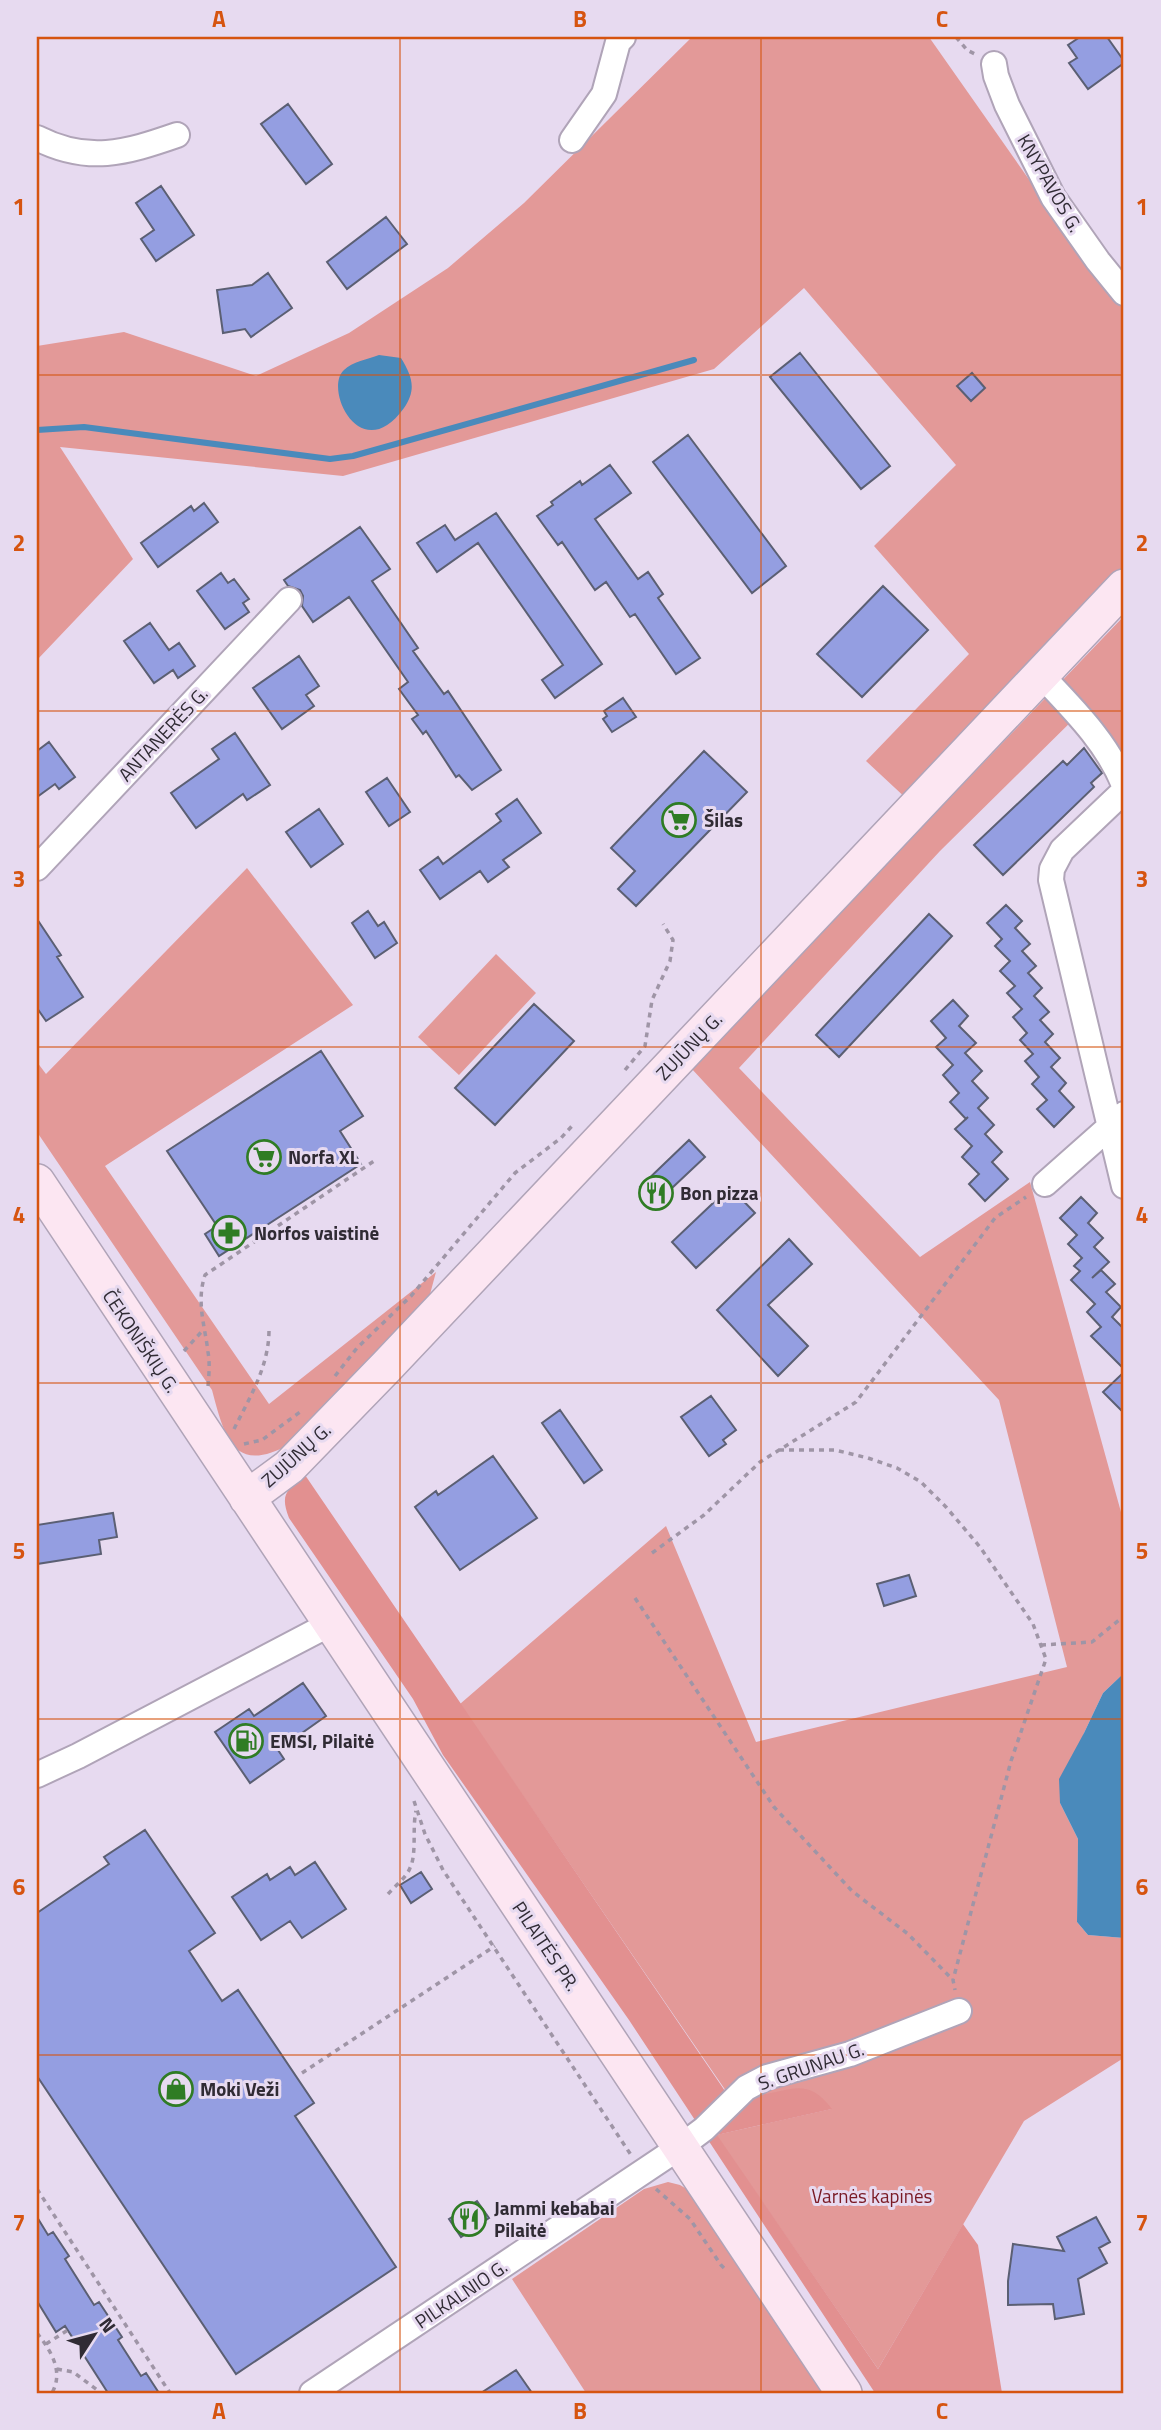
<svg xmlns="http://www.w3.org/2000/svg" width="1161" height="2430" viewBox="0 0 1161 2430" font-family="'Titillium Web',sans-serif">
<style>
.green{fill:#e39998}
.forest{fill:#e29090}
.water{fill:#4a8abb}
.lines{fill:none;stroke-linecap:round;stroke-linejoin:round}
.stream{stroke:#4a8abb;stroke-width:6}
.building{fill:#949ee1;stroke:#5b5f73;stroke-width:2}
.street-casing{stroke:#b0a4b8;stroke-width:28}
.secondary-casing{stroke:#b0a4b8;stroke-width:38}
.path{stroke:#9f95a6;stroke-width:3.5;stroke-dasharray:5 5;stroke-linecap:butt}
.street{stroke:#fff;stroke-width:24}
.secondary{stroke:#fce6f2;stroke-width:35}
.grid{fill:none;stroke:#d65410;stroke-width:2;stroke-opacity:0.55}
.labels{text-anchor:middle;stroke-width:6;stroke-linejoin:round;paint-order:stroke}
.street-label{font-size:19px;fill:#302b34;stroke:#e7daf0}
.poi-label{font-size:19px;font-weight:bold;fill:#302b34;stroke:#e7daf0;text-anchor:start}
.park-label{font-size:19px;fill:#791924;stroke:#e7daf0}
.neatline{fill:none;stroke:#d65410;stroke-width:2.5}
.grid-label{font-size:23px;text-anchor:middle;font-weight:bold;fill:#d65410}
</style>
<rect width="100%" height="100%" fill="#e7daf0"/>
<path class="green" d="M 692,37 L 929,37 L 1094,272 L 1124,308 L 1124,571 L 909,801 L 866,761 L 969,654 L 874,546 L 956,465 L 804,288 L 714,369 L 343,476 L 60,447 L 133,559 L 37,660 L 37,346 L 124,332 L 256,376 L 349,333 L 448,268 L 524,203 Z
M 1124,616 L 1124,760 L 1086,707 L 940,851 L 739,1068 L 920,1257 L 1030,1182 L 1124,1523 L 1124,1673 L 1103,1693 L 1084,1733 L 1060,1803 L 1078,1839 L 1077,1922 L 1088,1935 L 1124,1938 L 1124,2061 L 1122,2059 L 1024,2121 L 878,2369 L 716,2135 L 831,2109 L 726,2091 L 460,1704 L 666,1526 L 756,1742 L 1067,1667 L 999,1400 L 691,1068 Z
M 247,868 L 353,1005 L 105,1166 L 269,1404 L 436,1272 L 429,1298 L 292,1443 C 234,1476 225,1439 212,1390 L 37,1132 L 37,1062 L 46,1074 Z
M 496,954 L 536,993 L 459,1075 L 418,1037 Z
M 668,2182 L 680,2185 L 690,2191 L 825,2393 L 586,2393 L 512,2279 L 644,2189 Z"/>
<path class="forest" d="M 305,1475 L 725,2091 C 734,2093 744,2097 752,2096 C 788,2093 806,2074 832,2109 L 717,2135 L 878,2369 L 963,2224 L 978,2245 L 1002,2393 L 875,2393 L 629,2020 L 443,1755 L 413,1699 L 289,1518 C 280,1494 286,1491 305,1475 Z"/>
<path class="water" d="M 379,355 L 401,358 C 412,376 417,389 404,408 C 361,468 323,389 344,370 C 352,362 368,359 379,355 Z
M 1124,1673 L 1124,1938 L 1088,1935 L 1077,1922 L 1078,1839 L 1060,1803 L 1059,1779 L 1084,1733 L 1103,1693 Z"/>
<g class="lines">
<path class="stream" d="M 37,430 L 84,427 L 330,459 L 353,456 L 694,360"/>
</g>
<path class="building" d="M 1080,37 L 1107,37 L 1124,61 L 1124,63 L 1088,89 L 1069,63 L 1077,58 L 1068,45 Z
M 288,104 L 332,164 L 306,184 L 261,124 Z
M 161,186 L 194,235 L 156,261 L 141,239 L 154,230 L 136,203 Z
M 386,217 L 407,244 L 347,289 L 327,262 Z
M 268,273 L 292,308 L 251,337 L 245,329 L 223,333 L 217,290 L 252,285 Z
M 800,353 L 890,466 L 861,489 L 770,377 Z
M 972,373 L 985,388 L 971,401 L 957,386 Z
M 688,435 L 786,566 L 752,593 L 653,462 Z
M 610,465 L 631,493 L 595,519 L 638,579 L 648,572 L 663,594 L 658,598 L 700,658 L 676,674 L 635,614 L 630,617 L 606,582 L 595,590 L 562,542 L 558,545 L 537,516 L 553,505 L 551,502 L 580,481 L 582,485 Z
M 204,503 L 218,522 L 158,567 L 141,543 L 191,506 L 194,511 Z
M 496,513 L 602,664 L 555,698 L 542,680 L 563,665 L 478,543 L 437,572 L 417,543 L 445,525 L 455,540 Z
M 360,527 L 390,569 L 372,581 L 418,648 L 413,651 L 444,694 L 448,691 L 501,770 L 472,790 L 459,775 L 456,777 L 426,731 L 423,734 L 412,719 L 418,715 L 399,689 L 408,682 L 349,597 L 313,622 L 302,606 L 303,596 L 300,590 L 288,586 L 284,580 Z
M 221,573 L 228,583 L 234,579 L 249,599 L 243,603 L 249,612 L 225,629 L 197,591 Z
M 883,586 L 928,630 L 862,697 L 817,654 Z
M 150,623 L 169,650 L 179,643 L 195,666 L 178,678 L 173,670 L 154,683 L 124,641 Z
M 299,656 L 319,686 L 306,695 L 314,706 L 282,729 L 253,688 Z
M 623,698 L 636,717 L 612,732 L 603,719 L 607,716 L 604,711 Z
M 235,733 L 270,785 L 247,800 L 243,794 L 196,828 L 171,793 L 219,759 L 212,749 Z
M 49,742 L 75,777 L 59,789 L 55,784 L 37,797 L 37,751 Z
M 1084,748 L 1102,773 L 1091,783 L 1094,787 L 1003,875 L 974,845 L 1063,761 L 1067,765 Z
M 704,751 L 747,792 L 636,906 L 618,889 L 635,871 L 611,848 Z
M 387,778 L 410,812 L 389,826 L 366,792 Z
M 517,799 L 541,833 L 503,860 L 509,867 L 488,882 L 480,871 L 440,899 L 420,870 L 438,857 L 443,864 L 501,821 L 496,814 Z
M 319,809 L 343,844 L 311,867 L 286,832 Z
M 1006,905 L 1022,921 L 1015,928 L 1030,944 L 1022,951 L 1036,966 L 1028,973 L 1042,988 L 1034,996 L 1049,1012 L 1040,1020 L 1053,1034 L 1045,1042 L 1060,1058 L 1051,1067 L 1066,1083 L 1059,1091 L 1074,1107 L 1054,1127 L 1037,1109 L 1047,1100 L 1032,1084 L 1039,1077 L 1025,1061 L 1033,1054 L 1020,1040 L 1027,1033 L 1013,1017 L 1022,1009 L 1007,993 L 1015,986 L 1000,971 L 1010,961 L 995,946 L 1002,939 L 987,923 Z
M 368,911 L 378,926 L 384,922 L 397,943 L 375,958 L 352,923 Z
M 929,914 L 952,936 L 839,1057 L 816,1035 Z
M 37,919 L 61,955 L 57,957 L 83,997 L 46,1021 L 37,1008 Z
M 953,1000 L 968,1016 L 959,1026 L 976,1043 L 965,1053 L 982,1071 L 972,1081 L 988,1098 L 978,1108 L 994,1125 L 985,1134 L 1002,1152 L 992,1162 L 1008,1179 L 985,1201 L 969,1184 L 979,1174 L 962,1157 L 972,1146 L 955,1129 L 968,1117 L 966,1119 L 950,1102 L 959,1093 L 943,1075 L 953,1065 L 936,1047 L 946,1038 L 931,1021 Z
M 534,1004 L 574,1041 L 495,1125 L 455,1088 Z
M 321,1051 L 363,1116 L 340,1131 L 361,1164 L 219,1256 L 205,1234 L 217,1226 L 167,1151 Z
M 689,1140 L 705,1157 L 656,1203 L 640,1187 Z
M 730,1187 L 755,1213 L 696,1268 L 672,1242 Z
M 1081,1197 L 1097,1213 L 1088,1223 L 1103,1238 L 1094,1247 L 1109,1262 L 1092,1278 L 1101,1270 L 1115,1284 L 1106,1292 L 1121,1307 L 1112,1317 L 1124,1329 L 1124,1369 L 1091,1336 L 1101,1327 L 1087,1312 L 1095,1304 L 1071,1280 L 1080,1271 L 1074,1266 L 1082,1258 L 1068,1244 L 1077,1235 L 1060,1218 Z
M 789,1239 L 812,1264 L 768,1305 L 808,1346 L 778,1376 L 717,1310 Z
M 1124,1372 L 1124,1413 L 1103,1392 Z
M 711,1396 L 736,1430 L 723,1440 L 726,1444 L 709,1456 L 681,1417 Z
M 560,1410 L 602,1470 L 584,1483 L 542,1423 Z
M 493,1456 L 537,1518 L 460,1570 L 415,1507 L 436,1491 L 438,1495 Z
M 113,1513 L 117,1537 L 99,1540 L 101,1554 L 37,1564 L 37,1525 Z
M 909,1575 L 916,1596 L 884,1606 L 877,1584 Z
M 303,1683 L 326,1716 L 278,1750 L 284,1759 L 250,1783 L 215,1732 L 249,1709 L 254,1716 Z
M 145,1830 L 215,1933 L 189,1951 L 222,2001 L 238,1990 L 314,2103 L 295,2116 L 396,2267 L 236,2374 L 37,2076 L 37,1913 L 109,1864 L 104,1857 Z
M 315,1862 L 346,1909 L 302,1938 L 290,1921 L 261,1940 L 232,1897 L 267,1874 L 270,1880 L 290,1867 L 295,1875 Z
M 421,1872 L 432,1889 L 411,1903 L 400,1885 Z
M 477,2201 L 489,2218 L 461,2237 L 449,2219 Z
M 37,2217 L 48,2235 L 53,2232 L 69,2256 L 65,2259 L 94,2305 L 99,2302 L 122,2337 L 118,2340 L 141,2376 L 146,2373 L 159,2393 L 108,2393 L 65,2326 L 56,2332 L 37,2301 Z
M 1096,2217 L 1110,2242 L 1099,2248 L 1107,2263 L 1078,2279 L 1084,2314 L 1055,2319 L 1053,2304 L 1008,2305 L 1008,2281 L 1013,2244 L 1064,2251 L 1057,2237 Z
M 516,2370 L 532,2393 L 481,2393 Z"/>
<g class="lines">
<g class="street-casing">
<path id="street" d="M 994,64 L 996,76 L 1007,105 L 1053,197 L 1098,261 L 1124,293
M 37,138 C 88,164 125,153 177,135
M 572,140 L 604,94 L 618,42 L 623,37
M 1041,675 C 1072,708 1107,742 1124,785
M 1124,791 L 1062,850 L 1052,869 L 1051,880 L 1124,1186
M 37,868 L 289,600
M 1045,1184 L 1124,1114
M 37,1775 L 78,1756 L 330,1624
M 312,2393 L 680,2147 L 704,2129 L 746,2088 L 767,2077 L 850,2054 L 959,2011"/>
</g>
<g class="secondary-casing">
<path id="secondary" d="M 37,1182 L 844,2393
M 247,1498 L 289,1467 L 388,1365 L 1124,587"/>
</g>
<path class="path" d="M 956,37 L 967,50 L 975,54
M 625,1070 L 645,1046 L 652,1000 L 670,961 L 673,940 L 663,924
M 184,1351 L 204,1329
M 335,1376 L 357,1348 L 411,1296 L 515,1173 L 561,1138 L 572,1126
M 208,1386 C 209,1375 210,1363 208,1352 C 205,1326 196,1302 205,1275 L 377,1159
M 234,1429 C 250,1397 269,1366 269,1330
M 244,1444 L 262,1440 L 300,1412
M 779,1450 L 835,1450 L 868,1458 L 897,1468 L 921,1482 L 946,1507 L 980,1547 L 1033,1624 L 1046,1659 L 1011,1761 L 953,1980 L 955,1990
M 652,1553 L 704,1515 L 760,1462 L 856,1402 L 995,1218 L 1026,1197
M 635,1598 L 774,1807 L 852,1891 L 908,1934 L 953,1980
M 1041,1645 L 1092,1642 L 1124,1616
M 414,1801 L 425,1834 L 443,1870 L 631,2155
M 388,1894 C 395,1886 406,1878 410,1868 C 417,1854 412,1828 416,1811
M 302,2073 L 495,1946
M 37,2189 L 170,2393
M 656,2189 L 690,2219 L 721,2265 L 726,2270
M 37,2333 C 51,2351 64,2371 52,2393
M 46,2344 L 68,2330
M 57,2369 L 73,2372 L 100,2392"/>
<use href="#street" class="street"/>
<use href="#secondary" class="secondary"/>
</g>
<path class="grid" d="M 400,37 L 400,2393M 761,37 L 761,2393M 37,375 L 1124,375M 37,711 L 1124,711M 37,1047 L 1124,1047M 37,1383 L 1124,1383M 37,1719 L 1124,1719M 37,2055 L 1124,2055"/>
<defs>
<g id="supermarket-ring" transform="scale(1.75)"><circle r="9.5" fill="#e7daf0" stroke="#2f7c24" stroke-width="1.5"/><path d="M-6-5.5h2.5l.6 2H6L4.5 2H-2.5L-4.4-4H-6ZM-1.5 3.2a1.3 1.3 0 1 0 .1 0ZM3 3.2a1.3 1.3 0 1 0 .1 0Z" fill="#2f7c24"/></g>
<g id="restaurant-ring" transform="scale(1.75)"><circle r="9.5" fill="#e7daf0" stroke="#2f7c24" stroke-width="1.5"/><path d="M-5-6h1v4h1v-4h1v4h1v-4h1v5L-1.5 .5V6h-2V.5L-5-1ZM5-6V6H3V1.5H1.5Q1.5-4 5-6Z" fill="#2f7c24"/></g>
<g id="pharmacy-ring" transform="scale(1.75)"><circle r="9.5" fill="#e7daf0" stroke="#2f7c24" stroke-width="1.5"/><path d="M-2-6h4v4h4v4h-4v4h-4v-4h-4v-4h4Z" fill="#2f7c24"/></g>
<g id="fuel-ring" transform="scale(1.75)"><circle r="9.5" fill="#e7daf0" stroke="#2f7c24" stroke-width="1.5"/><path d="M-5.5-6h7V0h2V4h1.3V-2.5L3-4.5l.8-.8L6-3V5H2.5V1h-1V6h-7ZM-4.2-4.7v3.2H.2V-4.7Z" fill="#2f7c24"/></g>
<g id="shop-ring" transform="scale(1.75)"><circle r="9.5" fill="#e7daf0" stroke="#2f7c24" stroke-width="1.5"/><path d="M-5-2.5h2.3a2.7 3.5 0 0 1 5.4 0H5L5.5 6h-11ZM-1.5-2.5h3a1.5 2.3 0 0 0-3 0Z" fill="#2f7c24"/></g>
</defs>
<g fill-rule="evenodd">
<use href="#supermarket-ring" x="679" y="820"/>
<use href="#supermarket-ring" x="264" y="1157"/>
<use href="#restaurant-ring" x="656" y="1193"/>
<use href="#pharmacy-ring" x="229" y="1233"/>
<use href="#fuel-ring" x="246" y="1741"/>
<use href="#shop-ring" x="176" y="2089"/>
<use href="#restaurant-ring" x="469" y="2219"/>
</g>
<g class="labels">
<g class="street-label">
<text transform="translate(1050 183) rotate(60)" y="7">KNYPAVOS G.</text>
<text transform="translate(163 734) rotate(-47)" y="7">ANTANERĖS G.</text>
<text transform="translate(689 1046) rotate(-46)" y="7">ZUJŪNŲ G.</text>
<text transform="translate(141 1341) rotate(56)" y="7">ČEKONIŠKIŲ G.</text>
<text transform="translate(296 1455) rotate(-42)" y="7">ZUJŪNŲ G.</text>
<text transform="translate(546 1946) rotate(56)" y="7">PILAITĖS PR.</text>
<text transform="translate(811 2066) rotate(-19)" y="7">S. GRUNAU G.</text>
<text transform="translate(461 2294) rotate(-34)" y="7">PILKALNIO G.</text>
</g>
<g class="poi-label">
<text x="704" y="827">Šilas</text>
<text x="288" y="1164">Norfa XL</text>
<text x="680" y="1200">Bon pizza</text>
<text x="254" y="1240">Norfos vaistinė</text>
<text x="270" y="1748">EMSI, Pilaitė</text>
<text x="200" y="2096">Moki Veži</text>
<text x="494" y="2215">Jammi kebabai<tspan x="494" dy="22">Pilaitė</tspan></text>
</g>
<g class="park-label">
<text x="872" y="2203">Varnės kapinės</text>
</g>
</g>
<rect width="1161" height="2430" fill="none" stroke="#e7daf0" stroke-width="77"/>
<g transform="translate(94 2335) rotate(54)" stroke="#e7daf0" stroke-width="5" paint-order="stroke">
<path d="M0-5L12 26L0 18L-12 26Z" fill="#302b34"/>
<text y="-10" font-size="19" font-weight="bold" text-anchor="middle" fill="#302b34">N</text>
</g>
<rect x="38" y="38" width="1084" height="2354" class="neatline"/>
<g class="grid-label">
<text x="219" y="27">A</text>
<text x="580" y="27">B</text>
<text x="942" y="27">C</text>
<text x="19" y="215">1</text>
<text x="1142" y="215">1</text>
<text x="19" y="551">2</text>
<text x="1142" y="551">2</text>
<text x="19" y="887">3</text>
<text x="1142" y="887">3</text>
<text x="19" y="1223">4</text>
<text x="1142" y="1223">4</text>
<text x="19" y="1559">5</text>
<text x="1142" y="1559">5</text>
<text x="19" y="1895">6</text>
<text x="1142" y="1895">6</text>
<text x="19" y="2231">7</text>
<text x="1142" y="2231">7</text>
<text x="219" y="2419">A</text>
<text x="580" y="2419">B</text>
<text x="942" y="2419">C</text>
</g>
</svg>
